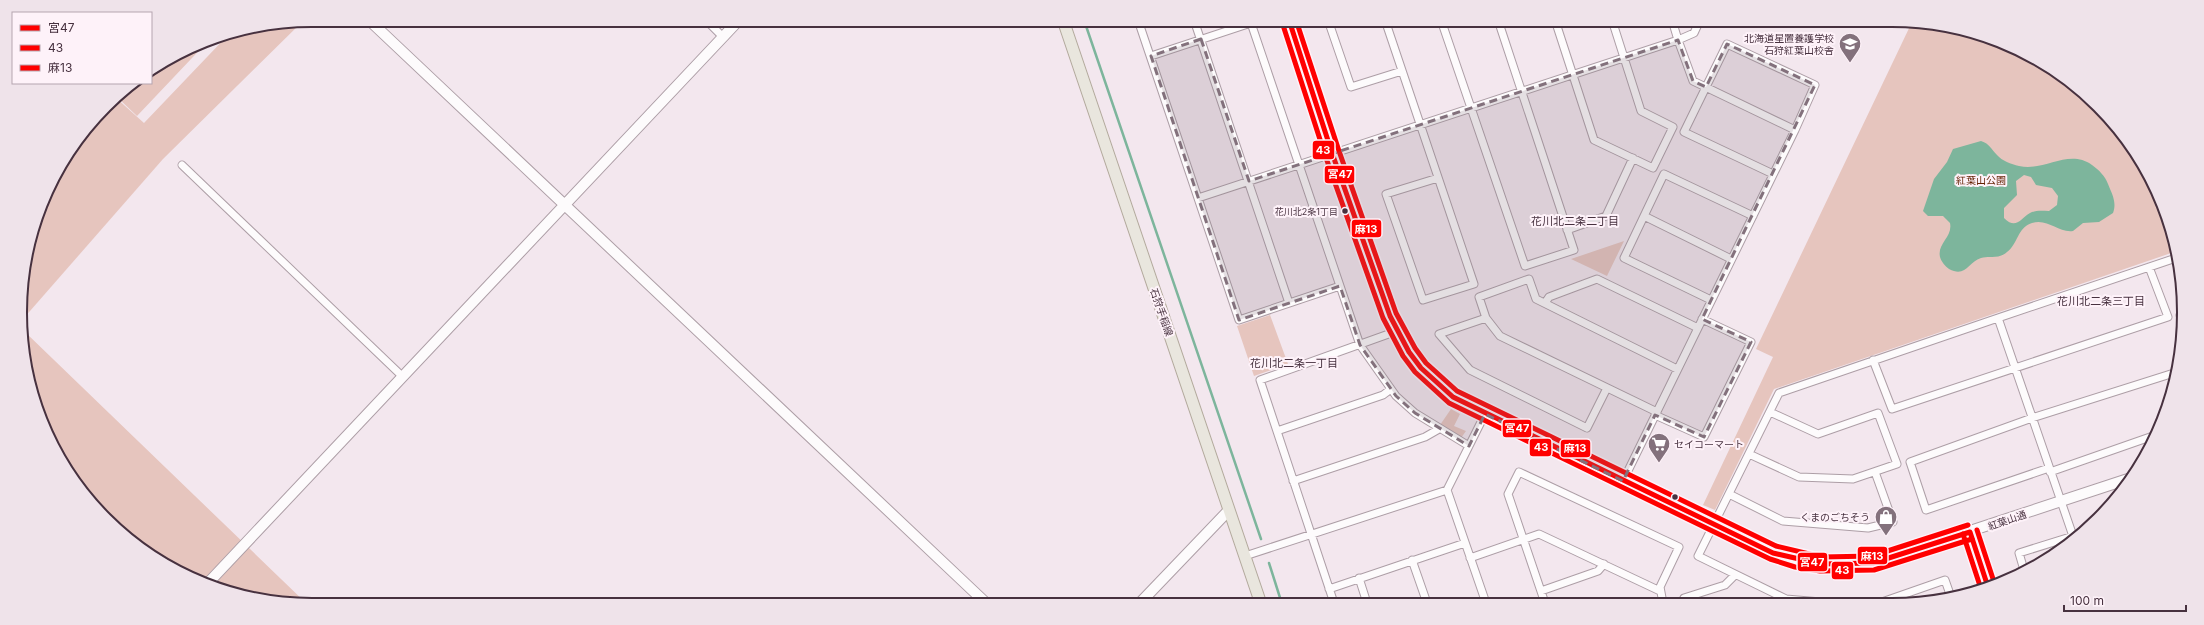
<svg xmlns="http://www.w3.org/2000/svg" width="2204" height="625" viewBox="0 0 2204 625" font-family="Inter,'Noto Sans JP',sans-serif">
<style>
.green{fill:#e6c5be}
.water{fill:#7db59c;fill-rule:evenodd}
.lines{fill:none;stroke-linecap:round;stroke-linejoin:round}
.stream{stroke:#7db59c;stroke-width:2.5}
.street-casing{stroke:#ad9ea6;stroke-width:9}
.secondary-casing{stroke:#ad9ea6;stroke-width:12}
.primary-casing{stroke:#b3aa9d;stroke-width:13}
.street{stroke:#fdfbfc;stroke-width:7}
.secondary{stroke:#fdfbfc;stroke-width:10}
.primary{stroke:#e9e6de;stroke-width:11}
.bus-1-casing{stroke:#fef2f9;stroke-width:8}
.bus-2-casing{stroke:#fef2f9;stroke-width:8}
.bus-3-casing{stroke:#fef2f9;stroke-width:8}
.bus-1{stroke:#f00;stroke-width:5}
.bus-2{stroke:#f00;stroke-width:5}
.bus-3{stroke:#f00;stroke-width:5}
.marked{fill:#83717c;fill-opacity:0.2;stroke:#83717c;stroke-width:3;stroke-dasharray:8 5;stroke-linejoin:round}
.bus-dot{fill:#47313f;stroke:#fef2f9;stroke-width:1.5}
.labels{text-anchor:middle;stroke-width:4;stroke-linejoin:round;paint-order:stroke}
.bus-label{font-size:9px;fill:#47313f;stroke:#fef2f9;text-anchor:end}
.poi-label{font-size:10px;fill:#47313f;stroke:#fef2f9;text-anchor:end}
.park-label{font-size:10px;fill:#631f00;stroke:#fef2f9}
.street-label{font-size:10px;fill:#47313f;stroke:#fef2f9}
.neighbourhood-label{font-size:11px;fill:#47313f;stroke:#fef2f9}
.rim{fill:none;stroke:#47313f;stroke-width:2}
.line-badge{stroke:#fef2f9;stroke-width:1.5}
.badge-label{font-size:11px;text-anchor:middle;font-weight:bold;fill:#fff}
</style>
<rect width="100%" height="100%" fill="#f3e7ee"/>
<path class="green" d="M 303,21 L 163,159 L 23,319 C 17,254 42,189 80,136 C 89,122 104,110 115,97 L 144,123 L 229,34 L 256,26 Z
M 1912,22 C 1943,25 1974,30 2003,42 C 2069,69 2137,135 2162,201 C 2168,217 2172,234 2177,251 L 1774,389 L 1715,510 L 1703,505 L 1773,357 L 1756,349 Z
M 210,39 L 137,116 L 116,96 L 135,83 L 151,83 L 151,73 L 201,42 Z
M 1624,241 L 1607,276 L 1571,259 Z
M 1270,315 L 1288,364 L 1254,376 L 1237,326 Z
M 25,332 L 308,605 L 256,599 L 166,566 L 119,532 L 80,490 L 50,442 L 30,388 Z
M 1451,409 L 1460,414 L 1454,426 L 1466,431 L 1461,438 L 1440,425 Z"/>
<path class="water" d="M 1981,141 C 1990,144 1991,149 1997,155 C 2002,161 2011,164 2019,166 C 2045,172 2068,148 2092,165 C 2099,170 2105,176 2108,184 C 2112,194 2117,202 2113,213 L 2099,222 L 2083,223 L 2073,231 C 2058,233 2048,218 2032,223 C 2017,228 2018,244 2007,252 C 1998,260 1990,255 1981,258 C 1968,262 1966,278 1949,269 C 1945,266 1941,261 1940,257 C 1937,243 1953,237 1950,223 L 1943,216 L 1928,216 L 1923,211 L 1934,179 L 1947,162 L 1953,149 ZM 2024,175 L 2031,177 L 2036,185 L 2052,188 L 2058,196 L 2057,205 L 2049,211 C 2042,211 2036,210 2030,213 C 2020,219 2016,230 2004,218 L 2004,208 L 2017,195 L 2016,181 Z"/>
<g class="lines">
<path class="stream" d="M 1084,20 L 1261,539
M 1269,563 L 1282,604"/>
<g class="street-casing">
<path id="street" d="M 706,20 L 723,37
M 1138,20 L 1239,320 L 1340,286
M 1194,20 L 1289,303
M 1250,20 L 1360,345 L 1396,396 L 1415,413 L 1469,446
M 1328,20 L 1351,87 L 1402,71
M 1385,20 L 1474,284 L 1423,300 L 1386,194 L 1438,178
M 1441,20 L 1525,266 L 1574,250 L 1498,20
M 1555,20 L 1594,140 L 1653,168 L 1673,127 L 1641,111 L 1612,20
M 1672,20 L 1678,40 L 1694,33 L 1700,20
M 1151,56 L 1260,20
M 182,165 L 403,377
M 1773,174 L 1684,132 L 1727,44 L 1815,85 L 1795,130
M 1198,198 L 1678,40 L 1693,81 L 1795,130 L 1623,481
M 1644,216 L 1731,259
M 1567,230 L 1606,216 L 1633,158
M 1711,300 L 1624,258 L 1664,174 L 1753,216
M 1545,303 L 1549,297 L 1597,279 L 1698,328
M 1486,318 L 1439,334 L 1470,370 L 1587,428 L 1607,388
M 2183,324 L 2180,315 L 2184,314
M 1873,360 L 1892,409 L 2168,317 L 2149,267
M 1657,412 L 1500,336 L 1486,318 L 1479,297 L 1529,279 L 1536,299 L 1677,369
M 1655,415 L 1704,437 L 1751,342 L 1702,319
M 1277,431 L 1383,395 L 1391,389
M 1749,454 L 1799,477 L 1853,479 L 1897,464 L 1878,413 L 1818,434 L 1770,412
M 2049,468 L 1926,510 L 1910,462 L 2032,418 L 2177,372
M 2050,472 L 2153,436
M 1293,481 L 1425,437 L 1439,429
M 1447,490 L 1486,603
M 1729,494 L 1783,521 L 1868,528 L 1893,522 L 1875,472
M 2074,539 L 1998,318 L 2179,257
M 1245,556 L 1447,490 L 1485,414
M 1470,558 L 1539,534 L 1660,591
M 1412,560 L 1427,603
M 2024,570 L 2019,553 L 2083,533
M 1359,578 L 1367,603
M 1329,589 L 1465,543
M 1541,591 L 1598,571 L 1604,564
M 1334,603 L 1260,380 L 1397,331
M 1545,603 L 1508,494 L 1519,472 L 1679,547 L 1660,587 L 1663,603
M 1685,603 L 1684,598 L 1725,585 L 1735,575
M 1832,603 L 1786,599 L 1698,556 L 1779,393 L 1998,318
M 1879,603 L 1945,580 L 1951,597"/>
</g>
<g class="secondary-casing">
<path id="secondary" d="M 369,20 L 987,604
M 1289,20 L 1332,153 L 1390,316 L 1409,352 L 1421,368 L 1453,397 L 1485,414 L 1773,553 L 1797,560 L 1821,564 L 1873,563 L 2128,479
M 1970,532 L 1988,587
M 209,582 L 739,20
M 1139,604 L 1229,510"/>
</g>
<g class="primary-casing">
<path id="primary" d="M 1063,20 L 1261,604"/>
</g>
<use href="#street" class="street"/>
<use href="#secondary" class="secondary"/>
<use href="#primary" class="primary"/>
<g class="bus-1-casing">
<path id="bus-1" d="M 1289,20 L 1332,153 L 1390,316 L 1409,352 L 1421,368 L 1453,397 L 1773,553 L 1821,564 L 1873,563 L 1970,532
M 1970,532 L 1988,587"/>
</g>
<g class="bus-2-casing">
<path id="bus-2" d="M 1282,22 L 1325,155 L 1383,318 L 1403,356 L 1415,372 L 1449,403 L 1770,559 L 1795,567 L 1820,571 L 1874,570 L 1972,539
M 1963,534 L 1981,589"/>
</g>
<g class="bus-3-casing">
<path id="bus-3" d="M 1296,20 L 1339,151 L 1396,313 L 1415,348 L 1426,363 L 1457,391 L 1776,546 L 1822,557 L 1872,556 L 1968,525
M 1977,530 L 1995,585"/>
</g>
<use href="#bus-1" class="bus-1"/>
<use href="#bus-2" class="bus-2"/>
<use href="#bus-3" class="bus-3"/>
</g>
<path class="marked" d="M 1201,39 L 1249,181 L 1678,40 L 1693,81 L 1706,87 L 1727,44 L 1815,85 L 1702,319 L 1751,342 L 1704,437 L 1655,415 L 1623,481 L 1485,414 L 1469,446 L 1415,413 L 1396,396 L 1360,345 L 1340,286 L 1239,320 L 1151,56 Z"/>
<defs>
<g id="school-pin" transform="scale(1.15)"><path d="M0 17L-7.5 6A9.5 9.5 0 1 1 7.5 6Z" fill="#83717c" stroke="#fef2f9"/><path d="M0-5L7-2L0 1L-7-2ZM-4 1L0 2.5L4 1V4Q0 6-4 4Z" fill="#fff"/></g>
<g id="supermarket-pin" transform="scale(1.15)"><path d="M0 17L-7.5 6A9.5 9.5 0 1 1 7.5 6Z" fill="#83717c" stroke="#fef2f9"/><path d="M-6-5.5h2.5l.6 2H6L4.5 2H-2.5L-4.4-4H-6ZM-1.5 3.2a1.3 1.3 0 1 0 .1 0ZM3 3.2a1.3 1.3 0 1 0 .1 0Z" fill="#fff"/></g>
<g id="shop-pin" transform="scale(1.15)"><path d="M0 17L-7.5 6A9.5 9.5 0 1 1 7.5 6Z" fill="#83717c" stroke="#fef2f9"/><path d="M-5-2.5h2.3a2.7 3.5 0 0 1 5.4 0H5L5.5 6h-11ZM-1.5-2.5h3a1.5 2.3 0 0 0-3 0Z" fill="#fff"/></g>
</defs>
<g fill-rule="evenodd">
<use href="#school-pin" x="1850" y="44"/>
<use href="#supermarket-pin" x="1659" y="444"/>
<use href="#shop-pin" x="1886" y="517"/>
</g>
<g class="bus-dot">
<circle cx="1345" cy="211" r="3.5"/>
<circle cx="1675" cy="497" r="3.5"/>
</g>
<g class="labels">
<g class="bus-label">
<text x="1338" y="215">花川北2条1丁目</text>
</g>
<g class="poi-label">
<text x="1834" y="42">北海道星置養護学校<tspan x="1834" dy="12">石狩紅葉山校舎</tspan></text>
<text x="1674" y="448" text-anchor="start">セイコーマート</text>
<text x="1870" y="521">くまのごちそう</text>
</g>
<g class="park-label">
<text x="1981" y="184">紅葉山公園</text>
</g>
<g class="street-label">
<text transform="translate(1162 312) rotate(71)" y="4">石狩手稲線</text>
<text transform="translate(2007 520) rotate(-19)" y="4">紅葉山通</text>
</g>
<g class="neighbourhood-label">
<text x="1575" y="225">花川北二条二丁目</text>
<text x="2101" y="305">花川北二条三丁目</text>
<text x="1294" y="367">花川北二条一丁目</text>
</g>
</g>
<path d="M0 0H2204V625H0ZM312 27H1892A285 285 0 0 1 2177 312V313A285 285 0 0 1 1892 598H312A285 285 0 0 1 27 313V312A285 285 0 0 1 312 27Z" fill="#efe3ea" fill-rule="evenodd"/>
<path class="rim" d="M312 27H1892A285 285 0 0 1 2177 312V313A285 285 0 0 1 1892 598H312A285 285 0 0 1 27 313V312A285 285 0 0 1 312 27Z"/>
<g class="line-badge">
<rect x="1312" y="140" width="23" height="20" rx="4" fill="#f00"/>
<rect x="1324" y="165" width="31" height="19" rx="4" fill="#f00"/>
<rect x="1351" y="219" width="31" height="19" rx="4" fill="#f00"/>
<rect x="1502" y="419" width="30" height="19" rx="4" fill="#f00"/>
<rect x="1529" y="438" width="23" height="19" rx="4" fill="#f00"/>
<rect x="1560" y="439" width="31" height="19" rx="4" fill="#f00"/>
<rect x="1857" y="546" width="31" height="19" rx="4" fill="#f00"/>
<rect x="1797" y="552" width="31" height="20" rx="4" fill="#f00"/>
<rect x="1831" y="561" width="23" height="19" rx="4" fill="#f00"/>
</g>
<g class="badge-label">
<text x="1323" y="154">43</text>
<text x="1340" y="178">宮47</text>
<text x="1366" y="233">麻13</text>
<text x="1517" y="432">宮47</text>
<text x="1541" y="451">43</text>
<text x="1575" y="452">麻13</text>
<text x="1872" y="560">麻13</text>
<text x="1812" y="566">宮47</text>
<text x="1842" y="574">43</text>
</g>
<rect x="12" y="12" width="140" height="72" fill="#fef2f9" stroke="#b5a5af"/>
<rect x="20" y="25" width="20" height="6" fill="#ff0000" stroke="#b5a5af"/>
<text x="48" y="32" font-size="12" fill="#47313f">宮47</text>
<rect x="20" y="45" width="20" height="6" fill="#ff0000" stroke="#b5a5af"/>
<text x="48" y="52" font-size="12" fill="#47313f">43</text>
<rect x="20" y="65" width="20" height="6" fill="#ff0000" stroke="#b5a5af"/>
<text x="48" y="72" font-size="12" fill="#47313f">麻13</text>
<path d="M2064 605v6h122v-6" fill="none" stroke="#47313f" stroke-width="2"/>
<text x="2070" y="605" font-size="12" fill="#47313f" stroke="#fef2f9" stroke-width="3" paint-order="stroke">100 m</text>
</svg>
